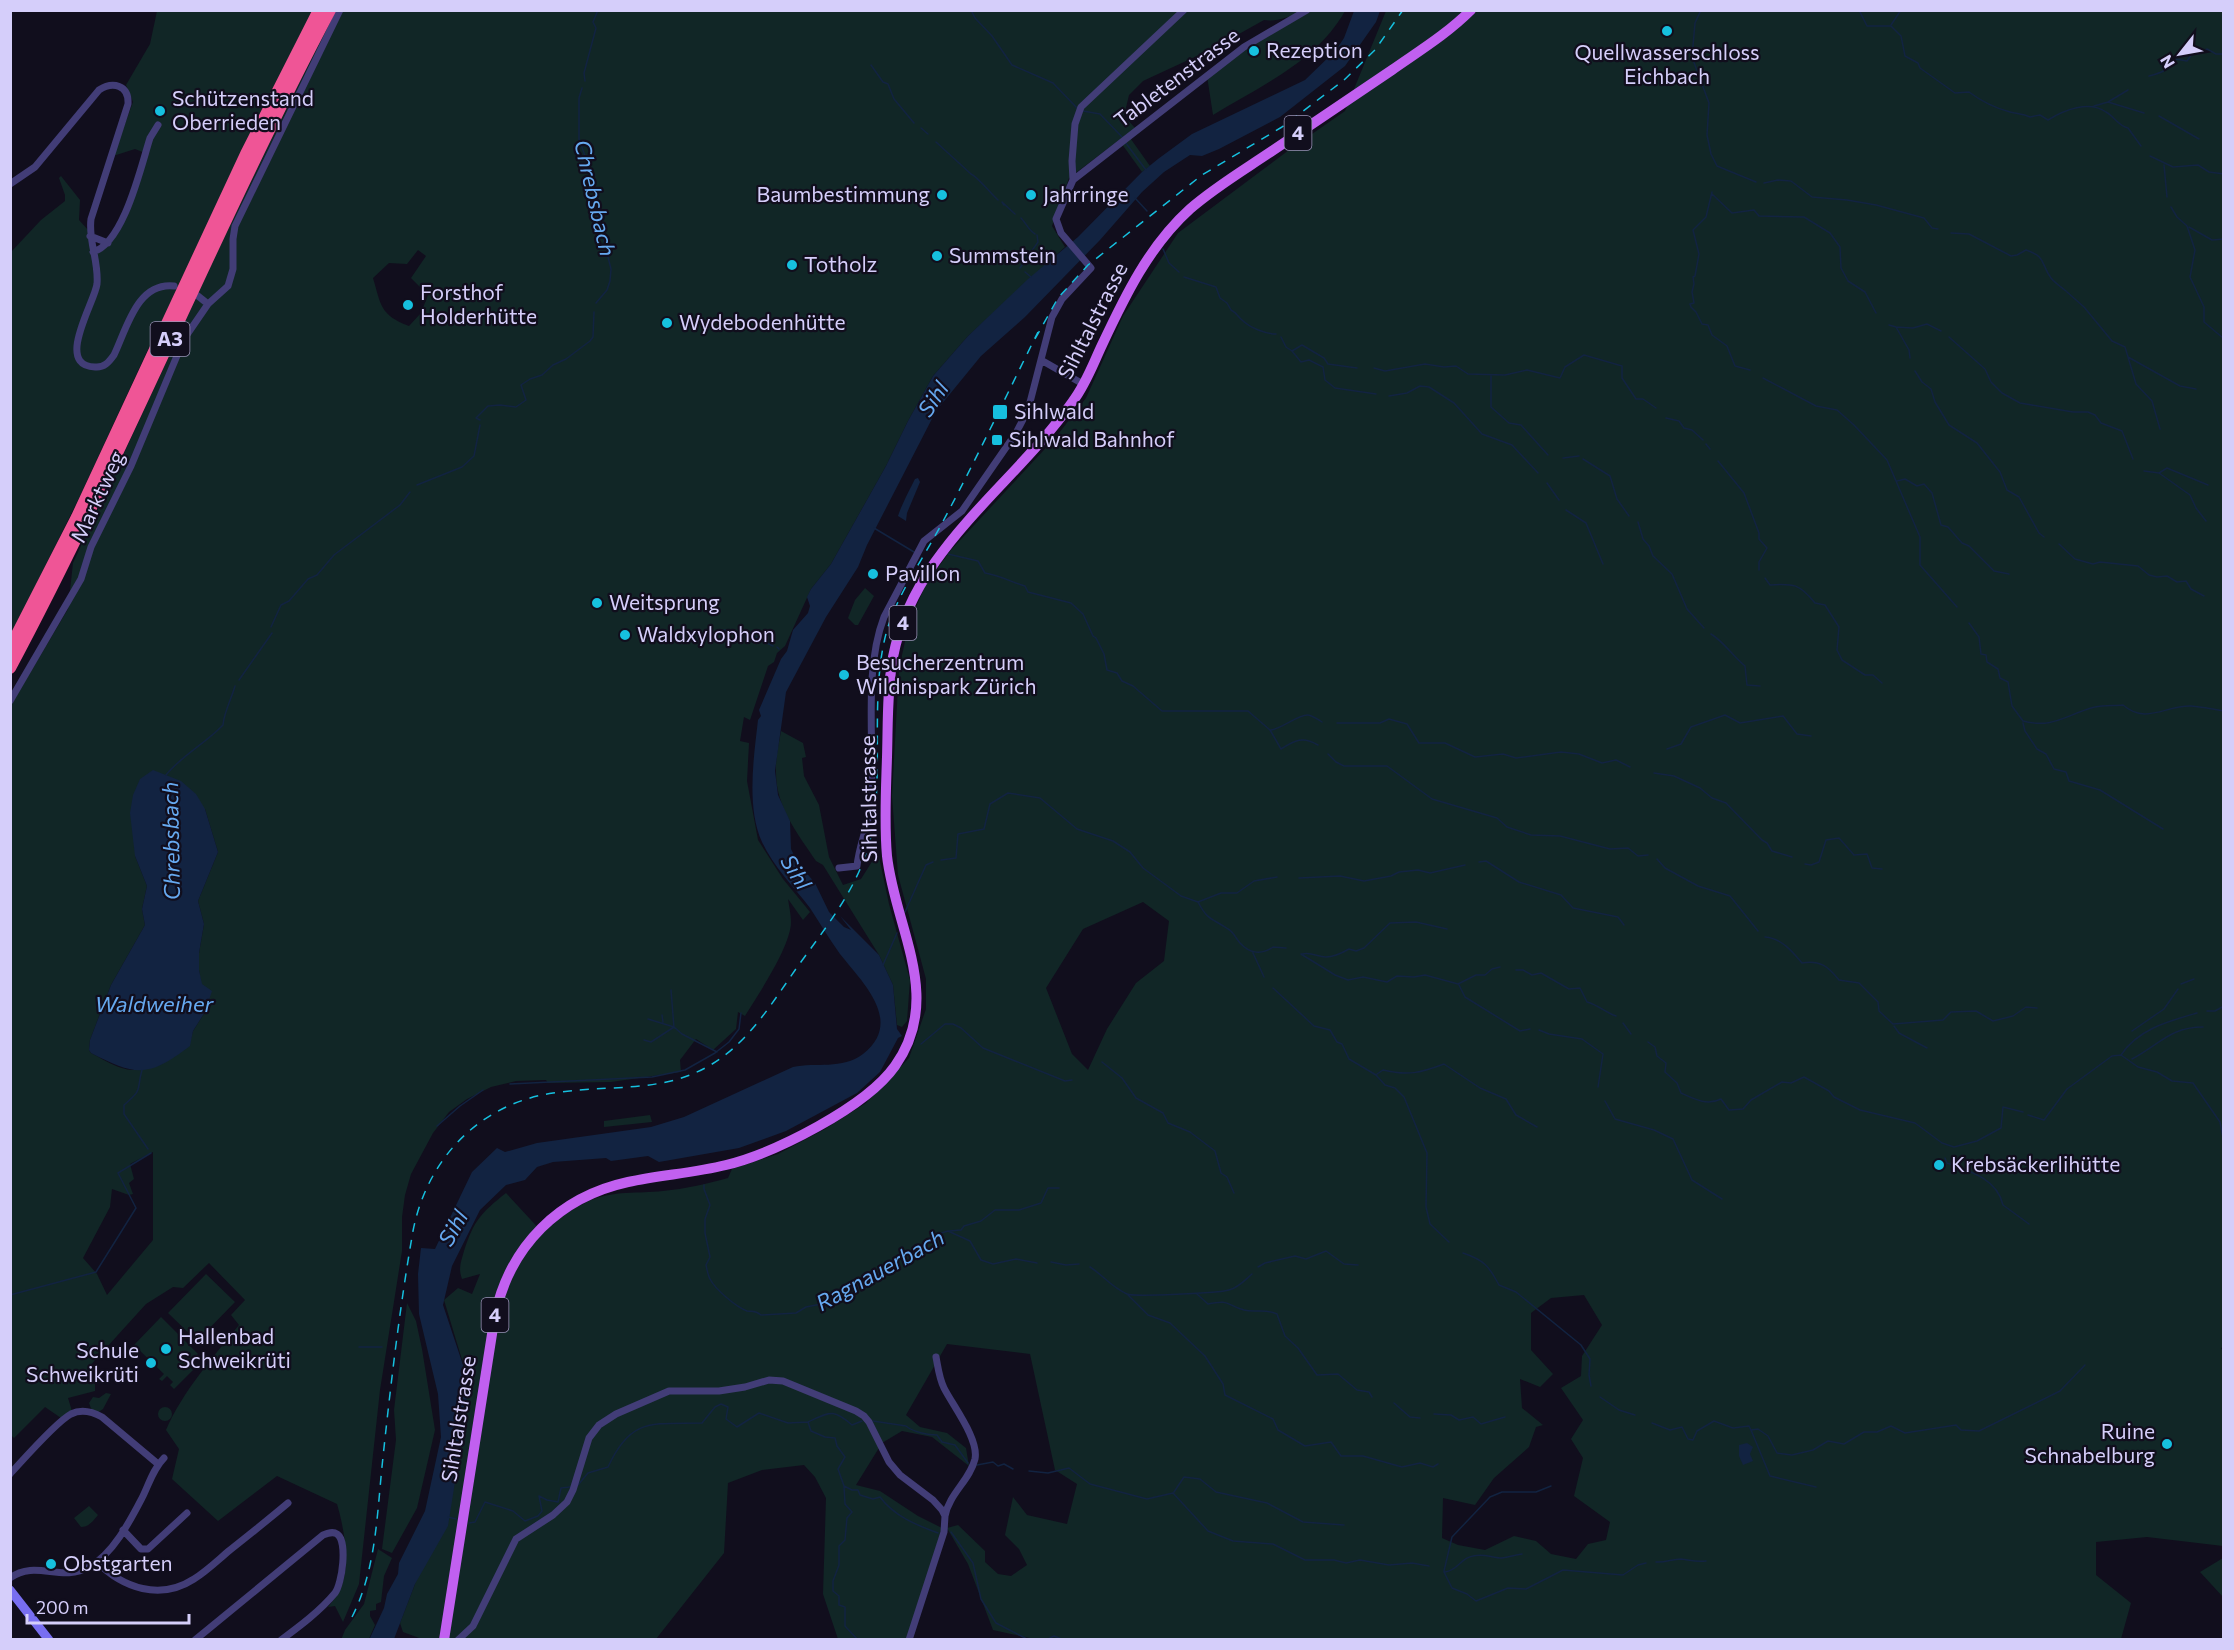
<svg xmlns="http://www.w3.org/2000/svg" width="2234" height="1650" viewBox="0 0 2234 1650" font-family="Commissioner,sans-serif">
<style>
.green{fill:#112626;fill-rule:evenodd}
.water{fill:#122341}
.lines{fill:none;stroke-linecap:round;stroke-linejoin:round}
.stream{stroke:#122341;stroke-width:1.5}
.minor{stroke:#423d77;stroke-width:7}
.secondary{stroke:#786ef1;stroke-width:9}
.primary{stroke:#c160f0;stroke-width:10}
.motorway{stroke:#ef5596;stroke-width:12}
.rail{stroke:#16c0df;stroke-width:1.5;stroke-dasharray:9 8;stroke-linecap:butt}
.poi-dot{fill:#16c0df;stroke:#110e1d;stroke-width:2}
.labels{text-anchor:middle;stroke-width:4.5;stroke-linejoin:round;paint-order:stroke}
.shield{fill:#110e1d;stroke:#9a94b8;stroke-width:1.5}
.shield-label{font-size:20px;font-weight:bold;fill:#d5cefa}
.poi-label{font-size:21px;fill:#d5cefa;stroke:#110e1d;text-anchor:start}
.street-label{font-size:21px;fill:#d5cefa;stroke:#110e1d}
.water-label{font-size:22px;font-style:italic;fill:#66a9f0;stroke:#110e1d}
</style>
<rect width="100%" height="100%" fill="#110e1d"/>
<path class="green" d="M 157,11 L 1302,11 C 1290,17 1276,22 1264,20 L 1214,48 L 1143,81 L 1129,95 L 1124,116 L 1136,129 L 1128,135 L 1150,166 L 1142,172 L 1119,140 L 1069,178 L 1052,226 L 1065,247 L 968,336 L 933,376 L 908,421 L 886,466 L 831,564 L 811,589 L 785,646 L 777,653 L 774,662 L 768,666 L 750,720 L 744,717 L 740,741 L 749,743 L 747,781 L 758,840 L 783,879 L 810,912 L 803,920 L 788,899 C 789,906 791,915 791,922 C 791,946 758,995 745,1016 L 738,1012 L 736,1029 L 713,1050 L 696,1039 L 680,1060 L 681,1072 L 611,1082 L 548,1083 L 546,1080 L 516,1081 L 491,1087 L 467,1099 L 449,1112 L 433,1133 L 411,1174 L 405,1195 L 402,1217 L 402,1251 L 380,1390 L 359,1584 L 343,1622 L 335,1606 L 328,1607 C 332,1602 336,1597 339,1592 C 352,1568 344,1528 337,1504 L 277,1476 L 218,1521 L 172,1479 L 179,1449 L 166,1430 C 183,1391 213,1357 239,1325 L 231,1315 L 245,1300 L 209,1263 L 183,1288 L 173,1287 L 146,1304 L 87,1369 L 95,1382 L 95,1391 L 68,1398 L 72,1411 L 61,1418 L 45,1407 L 14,1438 L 11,1435 L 11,705 L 68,609 L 73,563 L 170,354 L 150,345 L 80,496 L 11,635 L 11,252 L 41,220 L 65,201 L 65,195 L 59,178 L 61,176 L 80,200 L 79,220 L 89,231 L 93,252 L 118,229 L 145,153 L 135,149 L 113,156 L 133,102 L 126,85 L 150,44 ZM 418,250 L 426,256 L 411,278 L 428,295 L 421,313 L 409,326 C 380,315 381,305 373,278 L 389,263 L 407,264 ZM 205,809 L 218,852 L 198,901 L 204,924 L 199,953 L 199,970 L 205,1012 L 193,1031 L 189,1046 C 170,1056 144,1076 122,1068 C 111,1065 101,1058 91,1053 L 89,1050 L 90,1040 L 111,985 L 145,925 L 142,909 L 147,886 L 135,856 ZM 153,1152 L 153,1240 L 107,1295 L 97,1274 L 83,1258 L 110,1207 L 112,1189 L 129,1195 L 133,1194 L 129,1183 L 134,1179 L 130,1164 Z
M 1308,11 L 1345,11 C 1317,61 1261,86 1213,115 L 1207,76 L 1245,47 Z
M 1386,11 L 2223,11 L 2224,1347 L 2221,1348 L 2224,1353 L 2223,1546 L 2147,1537 L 2096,1542 L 2096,1575 L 2131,1603 L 2121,1639 L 1039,1640 L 993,1630 L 968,1564 L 947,1528 L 958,1525 L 985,1551 L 985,1562 L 998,1574 L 1011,1576 L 1027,1565 L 1019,1549 L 1005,1535 L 1013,1497 L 1027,1515 L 1067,1524 L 1077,1484 L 1055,1470 L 1030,1354 L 947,1344 L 906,1415 L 920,1427 L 947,1433 L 966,1448 L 969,1466 L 932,1437 L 902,1431 L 882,1443 L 856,1485 L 880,1491 L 918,1516 L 942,1528 L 907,1639 L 838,1639 L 823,1594 L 826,1498 L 815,1477 L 804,1465 L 762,1470 L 728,1483 L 724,1553 L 656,1639 L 422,1639 L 403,1632 L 400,1623 L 415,1584 L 469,1383 L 444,1300 L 458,1288 L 472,1294 L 480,1274 L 462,1279 C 458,1268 461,1262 464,1251 C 474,1220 481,1213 506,1193 L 543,1233 C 557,1220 571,1209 589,1201 C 614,1190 638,1194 663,1191 C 685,1189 706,1184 728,1178 L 732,1169 L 778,1154 L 825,1129 L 866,1103 L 909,1058 L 926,1009 L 926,979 L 898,875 L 892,796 L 899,669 L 909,623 L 926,584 L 951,550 L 1056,437 L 1086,398 L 1123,316 L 1178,233 L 1289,150 L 1345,111 ZM 1143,902 L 1169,921 L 1164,961 L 1136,983 L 1107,1029 L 1088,1070 L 1072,1054 L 1046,988 L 1083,929 ZM 1584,1295 L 1602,1325 L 1582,1356 L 1581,1376 L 1561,1388 L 1583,1420 L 1571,1439 L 1583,1458 L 1574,1496 L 1610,1522 L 1606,1540 L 1588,1544 L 1576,1559 L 1551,1554 L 1536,1541 L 1514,1536 L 1485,1550 L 1458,1545 L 1442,1538 L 1443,1498 L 1475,1505 L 1494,1478 L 1529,1447 L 1536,1427 L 1543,1425 L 1522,1408 L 1520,1379 L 1540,1387 L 1553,1374 L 1531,1350 L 1531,1313 L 1551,1298 Z
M 865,588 L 874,596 L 858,625 L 855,625 L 848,618 L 855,600 Z
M 781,731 L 803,743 L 806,757 L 802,758 L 804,776 L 819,805 L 829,857 L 843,885 L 861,879 L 878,852 L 889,904 L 910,980 L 907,1021 L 902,1027 L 897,1025 L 893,985 L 879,955 L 823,865 L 816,861 C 798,834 776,807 776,773 C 775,759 779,744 781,731 Z
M 650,1115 L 652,1122 L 604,1127 L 604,1121 Z
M 206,1274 L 235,1302 L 197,1341 L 168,1313 Z
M 407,1303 L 416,1321 L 422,1349 L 435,1430 L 417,1508 L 392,1553 L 382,1549 L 396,1440 L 394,1410 Z
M 161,1317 L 198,1354 L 188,1364 L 193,1370 L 174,1389 L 170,1385 L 173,1382 L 167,1376 L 162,1381 L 159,1379 L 164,1374 L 134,1345 Z
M 106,1393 L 111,1394 L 103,1409 L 97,1413 L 92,1411 L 89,1403 L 93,1397 L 99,1398 Z
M158 1414a7 7 0 1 1 14 0a7 7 0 1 1-14 0Z
M 89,1506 L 98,1515 C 93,1521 89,1527 81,1527 L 74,1518 Z
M 378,1549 L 392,1558 L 384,1576 L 381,1602 L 376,1604 L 376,1610 L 370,1611 L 370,1616 L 375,1625 L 369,1639 L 341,1640 L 345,1630 L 364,1604 Z
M 2223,1558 L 2223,1597 L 2200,1572 Z"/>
<path class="water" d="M 1354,11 L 1380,11 L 1376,22 L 1345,66 L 1280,117 L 1219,149 L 1202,156 L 1190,155 L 1164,172 L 1142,192 L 1100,240 L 1025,317 L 981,356 L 936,411 L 867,545 L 858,567 L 826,617 L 786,692 L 775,771 L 778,795 L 790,821 L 791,849 L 798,863 L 815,883 L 829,912 L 844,927 L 851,930 L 840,916 L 879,955 L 893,985 L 897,1029 L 902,1036 L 898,1038 L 880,1072 L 857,1093 L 786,1131 L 739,1148 L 659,1162 L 648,1156 L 611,1161 L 606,1158 L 553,1162 L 537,1167 L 525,1180 L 506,1185 L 480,1210 L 452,1266 L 443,1305 L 469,1383 L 458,1463 L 448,1526 L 415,1584 L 394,1639 L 369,1640 L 384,1608 L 387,1594 L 398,1574 L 399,1563 L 425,1511 L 441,1437 L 438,1394 L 419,1314 L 418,1274 L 421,1248 L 435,1249 L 472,1172 L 497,1148 L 505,1152 L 537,1143 L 651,1127 L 684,1117 L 793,1067 C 816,1062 842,1070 863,1054 C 905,1021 861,981 840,954 C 829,939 820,923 810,908 C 794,887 773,866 762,842 C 746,807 754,756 758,720 L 761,716 L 759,710 L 781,659 L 787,651 L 793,630 L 808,613 L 810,606 L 807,597 L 811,589 L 831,564 L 886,466 L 908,421 L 933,376 L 968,336 L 1028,279 L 1078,237 L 1142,172 L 1158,159 L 1192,134 L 1305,80 L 1336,50 L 1344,38 Z
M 918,478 L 920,482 L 907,513 L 906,521 L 898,516 C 901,506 910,489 915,479 Z
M 153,770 L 181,781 L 196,794 L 205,809 L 218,852 L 198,901 L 204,924 L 199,953 L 199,970 L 202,984 L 212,991 L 205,1012 L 193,1031 L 190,1046 C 148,1078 136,1076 91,1053 L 89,1050 L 90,1040 L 111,985 L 145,925 L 142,909 L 147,886 L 135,856 L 130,813 L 133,795 L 140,779 Z
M 1747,1443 L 1753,1447 L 1750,1454 L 1753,1461 L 1743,1465 L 1739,1456 L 1739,1445 Z"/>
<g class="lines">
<path class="stream" d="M 971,10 L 975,18 L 992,36 L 1012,65 L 1053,83 L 1077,108
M 1701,10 L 1695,23 L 1692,57 L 1709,103 L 1707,135 L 1711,154 L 1717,166 L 1756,182
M 1859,10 L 1867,26 L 1891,26 L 1901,36 L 1905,56 L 1918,63 L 1920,68 L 1955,93 L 1969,92 C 1981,101 1995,108 2010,112 C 2018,114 2023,114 2030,117 L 2040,115 L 2048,120 C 2064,110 2089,100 2106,112 C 2115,117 2118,126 2128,128 L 2141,146
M 1891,25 L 1901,10
M 871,65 L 883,82 L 888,84 L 894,99 L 914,123
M 2149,76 C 2161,73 2169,70 2175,59 L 2187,61 L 2192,54 L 2198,54 L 2207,49 L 2216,54 L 2224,54
M 585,81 L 584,73 L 596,28 L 593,22 L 598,10
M 582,88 L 579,98 L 579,139 L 590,170 L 596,209 L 611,269 L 610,281 L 607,290 L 596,303
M 2108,102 L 2144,113
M 2094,106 L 2108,102 L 2128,90
M 1083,111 L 1100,114 L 1122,137
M 2159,116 L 2199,139
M 921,128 L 928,134
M 936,142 L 971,174 C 978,177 990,193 998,200
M 1125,142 L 1146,170
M 2150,156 L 2173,167 L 2198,165 L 2209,172 L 2224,174
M 2164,165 L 2167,197
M 1764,183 L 1778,180 L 1791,181 L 1812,197 L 1847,200 L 1876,205 L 1924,218 L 1932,228 L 1938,229
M 1712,192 L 1706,217 L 1693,230 L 1699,254 L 1695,276 L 1693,277 L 1694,284 L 1692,292 L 1694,303 L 1690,304 L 1691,307 L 1696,312 L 1702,324 L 1708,325 L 1712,335 L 1727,346 L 1735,366 L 1750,370
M 1712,194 L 1732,213 L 1754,210 L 1759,216 L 1804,217 L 1830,233 L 1840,247 L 1841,268 L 1848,281 L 1865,292 L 1876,313
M 1135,198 L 1147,211
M 1004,205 L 1002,202 L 1015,214
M 2171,207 L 2177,217 L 2187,226 L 2195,250 L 2190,277 L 2204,307 L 2204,322 L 2223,338 L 2224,342
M 1021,218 C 1026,223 1029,231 1035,234
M 2189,227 L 2212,240 L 2224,239
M 1951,233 L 1969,234 L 2011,256 L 2017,255 L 2026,250 C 2047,257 2040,263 2051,278 C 2055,283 2061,287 2066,291
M 1163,249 L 1169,263 L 1179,272
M 1020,268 L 1038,242 L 1037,235
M 1025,272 L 1031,277
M 1184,277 L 1216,287 L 1220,298 L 1227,303 L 1231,310 C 1237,313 1237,316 1242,320 C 1250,328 1266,334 1276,334
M 2067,292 L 2084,307 L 2112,341 L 2125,347 L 2128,357 L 2180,386 L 2196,389
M 1889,325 L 1896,327 L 1909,350 L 1910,358
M 1896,327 L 1913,328 L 1927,324 L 1941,331
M 1281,337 L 1286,347 L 1292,351 L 1302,345 L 1324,358 L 1328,364 L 1357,368
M 1949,337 L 1985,369 L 1991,382 L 2002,393 L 2020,403 L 2073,412 L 2088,412 L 2095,415 L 2101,423 L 2122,431 L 2133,459
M 1292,351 L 1301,362 L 1309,360 L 1323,367 L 1325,380 L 1335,388 L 1376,394
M 2128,357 L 2136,384 L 2152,401 L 2160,429
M 1374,368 L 1385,371 L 1425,364 L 1444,367 L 1456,366 L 1468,374 L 1505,375 L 1527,370 L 1560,378 L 1565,367 L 1584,355 L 1622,366 L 1622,378 L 1636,399 L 1643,399 L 1656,408
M 1915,371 L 1922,382 L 1931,389 L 1935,402 L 1949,425 L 1977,443 L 2000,472 L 2007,490 L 2019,497 L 2039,533 L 2044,537
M 1491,376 L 1491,407 L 1509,423 L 1521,425 L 1548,455
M 1763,378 L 1816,406 L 1837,410 L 1854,425 L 1887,460 L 1920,537 L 1920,565 L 1957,607
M 1389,396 L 1407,393 L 1420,386 L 1429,387 L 1454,403 L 1482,434 L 1512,445 L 1538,473
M 1666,418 L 1679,421 L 1684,428 L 1692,430 L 1703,440
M 480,420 L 476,418 L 488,406 L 500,405 L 516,407 L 526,400 L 521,385 L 530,379 L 542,375 L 553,365 L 566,359 L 590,341 L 593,337 L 594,312
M 1706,444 L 1710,449
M 1563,458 L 1579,456
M 1583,459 L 1610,476 L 1617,499 L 1629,516
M 1718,461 L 1744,493 L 1759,533 L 1759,539 L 1767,548 L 1759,562 L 1759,570
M 2144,471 L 2159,473 L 2167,468 L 2208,485
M 2159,473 L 2190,495 L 2196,508 L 2206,521
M 1897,481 L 1905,479 L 1917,486 L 1924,484 L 1932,493 L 1941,525 L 1948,527 L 1962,543 L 1969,546 L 1994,571 L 2009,574
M 1547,483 L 1559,500
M 417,485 L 462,467 L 474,456 L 480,425
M 1566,510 L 1586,523 L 1603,564
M 1638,522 L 1643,539 L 1649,546 L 1653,556 L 1672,574 L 1687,609 L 1704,628
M 874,528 L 914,552
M 2059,544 L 2075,559 L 2093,564 L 2100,562 L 2138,566 L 2149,575 L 2157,577 L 2167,576 L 2177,582 L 2186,581 L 2191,589 L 2204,596
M 948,554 L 978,561 L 985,573 C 999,575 1011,582 1025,586 L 1028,592 L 1071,603 L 1083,614 L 1093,636 L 1096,638 L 1104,654 L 1107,670 L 1117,673 L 1122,681 L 1133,686 L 1162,711 L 1248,711 L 1270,730 L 1281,749 C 1295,740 1303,736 1318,745
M 1765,578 L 1770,585 C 1793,583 1800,584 1815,603 L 1825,605 L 1839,627 L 1837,650 L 1842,660 L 1865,675 L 1873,675 L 1882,683
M 1969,623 L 1979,637 L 1981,654 L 1986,655 L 1987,662 L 1998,669 L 2000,678 L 2008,682 L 2012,706 L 2023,721 C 2054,729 2067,714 2095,707 C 2104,705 2114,706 2123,705 C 2146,725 2166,705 2191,706 C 2201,707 2213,709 2224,711
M 271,627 L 281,605 L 289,601 L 308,579 L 317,575 L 334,555 L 400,505 L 410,492
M 724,630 L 743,633 L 745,637 L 753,636 L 773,646
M 1711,634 C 1723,641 1733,656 1745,666 L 1747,685 L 1760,686
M 777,647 L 779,649
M 239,680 L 272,633
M 1337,723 L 1380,723 L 1389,719 L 1407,724 L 1419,743 L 1445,743 L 1475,757 L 1503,754 L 1516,758 L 1561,752 L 1579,754 L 1602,763 L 1616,760 L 1630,767
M 2023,723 L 2025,731 L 2037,749 L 2046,754 L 2054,769 L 2066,772 L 2069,781 L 2100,790 L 2163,829
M 1271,730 C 1283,728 1299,714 1308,715 C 1313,716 1319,720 1322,722
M 1667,749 L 1681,744 L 1691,727 L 1725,715 L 1740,723 L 1783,716 L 1797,734 L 1811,736
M 1328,754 L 1336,762 L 1344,766 L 1387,766 L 1432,799 L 1497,818 L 1507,827 L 1531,835 L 1560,836 L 1610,849 L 1628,848 L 1638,856 L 1648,855
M 1654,773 L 1674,776 L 1700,788 L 1712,798 L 1726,803 L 1762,840 L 1767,843 L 1772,851 L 1792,857
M 166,775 C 180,757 206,743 223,725 C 224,712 231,700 235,686
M 1657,859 L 1665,868 L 1698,886 L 1730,896 L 1758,931
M 941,860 L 956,858 L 958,834 L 984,829 L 990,804 L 1008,793 L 1040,798 L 1077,829 L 1113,841 L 1130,852 L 1143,868 L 1181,896 L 1198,902 C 1208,921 1212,918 1228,929 C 1234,932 1236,939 1240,943 C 1250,954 1262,955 1273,947 L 1286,948
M 1479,862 L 1486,861 L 1519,882 L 1561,895 L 1573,908 L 1618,917 L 1624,925
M 1805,864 L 1811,865 L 1819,862 L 1826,840 L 1839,838 L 1854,855 L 1867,854 L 1872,868 L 1882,869
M 1299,878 L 1340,876 L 1364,881 L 1391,876 L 1399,872 L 1418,870 L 1430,873 L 1465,865
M 1198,902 L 1221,893 L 1237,893 L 1254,881 L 1277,877
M 905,912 L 926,865 L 933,862
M 1765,937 C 1781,938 1792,951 1802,963 C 1820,960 1828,966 1839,980 L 1859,983 L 1878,1002 L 1879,1011 L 1893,1024 L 1943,1020 L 1951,1012 L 1976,1011 L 1993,1021 L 2013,1016 L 2026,1007 L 2037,1008
M 1253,953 L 1264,977
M 1301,954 L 1335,975 L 1348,980 L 1363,977 L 1387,982 L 1397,976 L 1414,977 L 1425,975 L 1458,984 L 1476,975 L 1485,975 L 1492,969 L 1500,967
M 1302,954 C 1313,952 1317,957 1326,957 C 1334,957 1342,953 1349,949 L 1356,951 L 1364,948 L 1390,923 L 1416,922 L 1447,929
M 883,965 L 897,933
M 1516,970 L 1523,970 L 1532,975 L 1541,973 L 1569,989 L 1580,988 L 1587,1002 C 1598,1005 1605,1012 1616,1016
M 2181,984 L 2194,979
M 1459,985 L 1465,997 L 1520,1031 L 1530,1029
M 1273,988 L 1314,1026 L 1330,1030 L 1337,1042 L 1342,1044 L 1349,1059 L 1376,1075 L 1385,1085 L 1395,1088 L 1404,1097 L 1427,1153 L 1426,1207 L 1430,1224 L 1449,1242
M 671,990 L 674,1028
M 2207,1011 L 2215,1011 L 2224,1006
M 662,1015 L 663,1022
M 648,1019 L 674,1027 L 682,1034 L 717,1052
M 1623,1023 L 1631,1034
M 1894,1026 L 1899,1033 L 1927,1048
M 1539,1030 L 1549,1034 L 1582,1039 L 1603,1054 L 1598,1087
M 2132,1031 L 2164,1009 L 2178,989
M 644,1040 L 651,1042 L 674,1027
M 1648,1042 L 1655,1047 L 1657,1056 L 1666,1063 L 1665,1072 L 1677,1083 L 1681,1093 C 1694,1099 1707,1106 1721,1099 L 1729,1110 L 1743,1109 L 1751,1100 L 1782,1082 L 1791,1083 L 1804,1077 L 1829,1091 L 1834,1097 L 1860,1110 L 1915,1123 L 1942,1143 L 1954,1147 L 1977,1141 L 2001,1128 L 2003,1107 L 2023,1112
M 921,1044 L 945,1024 L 953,1024 L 961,1028 L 983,1048 L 1065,1081 L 1072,1080
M 2121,1055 L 2138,1067 L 2157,1072 L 2172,1081 L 2193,1083 L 2220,1122 L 2224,1143
M 2132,1059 C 2159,1045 2170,1027 2203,1027
M 1102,1062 L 1122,1078 L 1136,1098 L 1163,1113 L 1168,1123 L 1190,1132 L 1215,1151 L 1221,1173 L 1227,1177 L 1234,1193
M 142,1070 C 136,1091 144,1088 124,1105 L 124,1114 L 148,1149
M 1377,1074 L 1383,1070 C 1408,1076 1420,1073 1444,1064 L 1480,1088 L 1506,1099 L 1516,1115 L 1537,1127
M 510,1084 L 652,1077 L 685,1070 L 715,1053 L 729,1042 L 739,1029 L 741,1013
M 1605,1101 L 1615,1119 L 1654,1130 L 1673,1139 L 1692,1180 L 1722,1199
M 2028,1115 L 2044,1120 L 2067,1089 L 2112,1056 L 2121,1055 C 2138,1029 2169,1021 2197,1013
M 437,1126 L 460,1106 L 483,1090
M 1945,1158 L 1947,1163 C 1970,1171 1997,1179 2003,1205 L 2029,1224
M 704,1185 L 704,1189 L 710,1205 L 705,1219 L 705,1233 L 710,1257 L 706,1265 C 707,1269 708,1276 710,1279 C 715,1289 736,1307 747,1311 C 753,1312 755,1310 761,1315 L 796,1313 L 806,1307 L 826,1303 L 842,1288 L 856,1288 L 869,1276 L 881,1273 L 899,1255 L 917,1251 L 932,1236 L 948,1231 L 970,1241 L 981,1260 L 993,1264 L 1016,1259 L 1037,1263
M 949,1231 L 961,1230 L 964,1226 L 981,1221 L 995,1210 L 1019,1210 L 1041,1203 L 1048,1188 L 1059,1188
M 1463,1253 C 1484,1260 1489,1266 1499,1285 L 1516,1292 L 1581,1345 L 1590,1359 L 1589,1375 L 1591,1386
M 1051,1262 L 1066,1265 L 1079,1264
M 1090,1267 C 1104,1276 1111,1287 1127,1294 C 1134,1297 1219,1293 1229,1290 C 1238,1288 1245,1280 1252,1274
M 1258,1267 L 1265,1263 L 1295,1256 L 1306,1259 L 1326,1251 L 1344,1264 L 1358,1265
M 1197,1294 L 1208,1304 C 1230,1299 1226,1305 1244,1310 C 1256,1313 1263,1308 1277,1314 L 1285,1336 L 1298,1348 L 1317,1375 L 1338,1374 L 1357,1390 L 1369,1392 L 1372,1397
M 10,1295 L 96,1272 L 136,1208 L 118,1173 L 151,1153
M 1128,1295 L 1148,1315 L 1170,1323 L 1205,1356 L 1223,1384 L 1225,1395 L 1273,1419 L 1278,1430 L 1305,1446 L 1331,1442 L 1341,1456 L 1363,1456 L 1402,1467 L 1420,1463 L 1433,1467 L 1438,1464
M 359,1347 L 382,1347
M 1600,1397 L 1619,1410 L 1635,1415
M 1394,1403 L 1410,1417 L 1420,1418
M 1434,1414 L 1451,1415 L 1459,1420 L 1473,1417 L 1481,1424 L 1505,1417
M 873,1421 L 906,1426 C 913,1432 928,1435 937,1435 L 942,1442 L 955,1445 L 968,1463
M 808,1422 C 830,1412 833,1408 852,1425 L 862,1421
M 1652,1423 L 1670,1430 L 1682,1427 L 1688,1439 L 1693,1440 L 1697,1431 L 1714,1421 L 1733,1428 L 1749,1426 L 1751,1430 L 1758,1429 L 1768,1436 L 1777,1453 L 1792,1455 L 1813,1450 L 1828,1441 L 1844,1444 L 1864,1432 L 1877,1432 L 1891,1426 L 1905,1433 L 1956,1425 L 1961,1430 L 1979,1431 L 2060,1391 L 2085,1365
M 1751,1430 L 1770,1476 L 1816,1487
M 977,1465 L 993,1462 L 998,1466 L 1004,1464 L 1013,1469
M 1029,1471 L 1048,1473 L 1069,1468 L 1090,1484 L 1147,1499 L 1173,1493 L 1208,1531 L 1233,1541 L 1273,1544 L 1305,1560 L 1334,1560 L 1346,1563 L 1360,1560 L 1389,1565 L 1412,1563 L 1429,1566
M 578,1485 L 588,1473 L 608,1467 C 631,1417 652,1424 702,1423 L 715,1407 L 721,1404 L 728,1407 L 726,1419 L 737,1427 L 759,1413 L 788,1423 L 808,1422 L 811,1431 L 825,1437 L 835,1438 L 837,1446 L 845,1457 L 838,1469 L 844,1486 L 845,1504 L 852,1512 L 847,1518 L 845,1540 L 839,1546 L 839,1565 L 833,1581 L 833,1591 L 839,1596 L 839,1605 L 845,1607 L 845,1626 L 858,1640
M 844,1486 L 852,1490 L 858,1490 L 860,1495 L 873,1499 L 880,1497 C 894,1516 916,1525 938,1533
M 1174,1492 L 1184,1477 L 1200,1479 L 1216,1492 L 1267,1503 L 1303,1522 L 1344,1525
M 448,1517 L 456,1519
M 469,1523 L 475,1522 L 485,1502 L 513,1511 L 525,1521 L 538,1516 L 542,1511 L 539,1496 L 547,1500 L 558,1502 L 561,1488 L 570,1487
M 951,1532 L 973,1563 L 981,1599 L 996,1623 L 1029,1640
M 1656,1562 C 1665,1563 1672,1559 1681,1559 C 1691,1560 1694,1562 1706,1561
M 1444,1571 L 1452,1537 L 1490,1497 L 1502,1492 L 1536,1492 L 1551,1486
M 1444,1572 L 1452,1588 L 1467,1594 L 1476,1601 L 1508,1588 L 1526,1589 L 1563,1570 L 1623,1575 L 1638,1565 L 1646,1563
M 1445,1572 C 1459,1570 1460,1558 1473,1556 C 1484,1553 1492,1558 1502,1558 C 1509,1557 1515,1555 1522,1554
M 1046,1640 L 1054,1636 L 1064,1640"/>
<path class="minor" d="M 1073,180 L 1244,47 L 1307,10
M 10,184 L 35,167 L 99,90 C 113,81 129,85 128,104 L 91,219 C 88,241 99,261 97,284 C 95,302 54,366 95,367 C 104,368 109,362 114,355 C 127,328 137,282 174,286
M 90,236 L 108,243
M 93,252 C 124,243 141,166 150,138 L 158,125
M 198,296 L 208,304
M 1041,360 L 1083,384
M 10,701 L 81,579 L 91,547 L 131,466 L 184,339 L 208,304 L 228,286 L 233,269 L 233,239 L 235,226 L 340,10
M 839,868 L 857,866 C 859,844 869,825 871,802 C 875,744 863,672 884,617 L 924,541 L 962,511 L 1016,433 L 1028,410 L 1052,317 L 1062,299 L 1091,268 L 1061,233 L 1056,219 L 1073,180 L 1072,161 L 1075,124 L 1081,107 L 1184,10
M 936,1357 C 938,1367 939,1378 944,1388 C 953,1406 979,1439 975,1459 C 970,1480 949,1494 945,1516
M 10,1474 C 23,1460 56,1422 71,1414 C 81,1409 93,1412 102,1417 L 158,1464
M 123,1530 L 141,1549 L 148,1549 L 187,1513
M 97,1562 C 123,1588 160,1601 194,1579 C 207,1571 218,1560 230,1550 C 249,1535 269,1519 288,1503
M 10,1578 C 36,1559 61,1583 89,1567 C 113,1554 130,1521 142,1498 C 149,1484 153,1469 164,1458
M 195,1640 L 323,1535 C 328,1533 333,1531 337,1534 C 348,1541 342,1584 335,1593 C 320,1611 300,1626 281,1640
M 458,1640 L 473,1626 L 516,1539 L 553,1515 L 567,1502 L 573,1490 L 589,1438 L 599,1425 L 616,1414 L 669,1391 L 719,1391 L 745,1387 L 769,1380 L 783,1381 L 856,1411 L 864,1416 L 869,1422 L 889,1462 L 900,1475 L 933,1500 L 942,1510 L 945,1516 L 944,1532 L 909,1640"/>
<path class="secondary" d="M 10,1590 L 49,1640"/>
<path class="primary" d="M 444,1640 L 495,1315 C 510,1246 559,1197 628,1182 C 660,1175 694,1173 726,1165 C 775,1153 866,1107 895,1066 C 944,997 895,928 887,856 C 884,823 886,790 887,757 C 888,724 887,690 893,657 C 914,548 1013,487 1073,401 C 1086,384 1093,364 1102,345 C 1125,296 1149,246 1190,209 C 1215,187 1244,170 1272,151 C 1312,124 1352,97 1392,70 C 1419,51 1447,34 1471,10"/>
<path class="motorway" d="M 10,648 L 77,517 L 246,154 L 319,10
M 10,668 C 125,452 216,226 330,10"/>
<path class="rail" d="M 1035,339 L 1058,298 L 1088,265 L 1202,175 L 1282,127 L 1344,80 L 1375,50 L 1403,10
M 352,1617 C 377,1568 377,1511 383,1457 C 391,1382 400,1305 413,1231 C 427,1159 479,1104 553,1093 C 627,1082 685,1099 744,1038 C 765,1016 781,990 798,966 C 837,912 873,869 876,800 C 880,746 872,678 888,627 C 900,590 923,559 941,525 C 975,462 1006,396 1038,332"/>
</g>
<g class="poi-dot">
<circle cx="1667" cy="31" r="6"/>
<circle cx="1254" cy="51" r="6"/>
<circle cx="160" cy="111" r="6"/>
<circle cx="942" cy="195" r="6"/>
<circle cx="1031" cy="195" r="6"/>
<circle cx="937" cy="256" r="6"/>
<circle cx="792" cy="265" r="6"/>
<circle cx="408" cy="305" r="6"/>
<circle cx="667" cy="323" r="6"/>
<rect x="992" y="404" width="16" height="16" rx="3"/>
<rect x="991" y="434" width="12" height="12" rx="3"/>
<circle cx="873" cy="574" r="6"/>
<circle cx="597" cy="603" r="6"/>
<circle cx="625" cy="635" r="6"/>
<circle cx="844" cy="675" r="6"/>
<circle cx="1939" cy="1165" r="6"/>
<circle cx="166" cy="1349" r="6"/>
<circle cx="151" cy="1363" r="6"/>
<circle cx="2167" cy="1444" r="6"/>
<circle cx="51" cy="1564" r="6"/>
</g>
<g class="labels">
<g class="shield">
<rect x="1284.5" y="116" width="27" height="34" rx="4.5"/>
<rect x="150.5" y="322" width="39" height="34" rx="4.5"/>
<rect x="889.5" y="606" width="27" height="34" rx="4.5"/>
<rect x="481.5" y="1298" width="27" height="34" rx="4.5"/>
</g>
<g class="shield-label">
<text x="1298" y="140">4</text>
<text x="170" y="346">A3</text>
<text x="903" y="630">4</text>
<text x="495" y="1322">4</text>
</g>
<g class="poi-label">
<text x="1266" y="58">Rezeption</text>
<text x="1667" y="60" text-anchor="middle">Quellwasserschloss<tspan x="1667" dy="24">Eichbach</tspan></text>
<text x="172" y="106">Schützenstand<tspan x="172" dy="24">Oberrieden</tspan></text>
<text x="930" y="202" text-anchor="end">Baumbestimmung</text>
<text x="1043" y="202">Jahrringe</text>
<text x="949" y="263">Summstein</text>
<text x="804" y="272">Totholz</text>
<text x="420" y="300">Forsthof<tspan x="420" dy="24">Holderhütte</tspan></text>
<text x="679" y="330">Wydebodenhütte</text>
<text x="1014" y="419">Sihlwald</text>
<text x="1009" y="447">Sihlwald Bahnhof</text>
<text x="885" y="581">Pavillon</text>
<text x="609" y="610">Weitsprung</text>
<text x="637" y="642">Waldxylophon</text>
<text x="856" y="670">Besucherzentrum<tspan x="856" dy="24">Wildnispark Zürich</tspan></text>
<text x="1951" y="1172">Krebsäckerlihütte</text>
<text x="178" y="1344">Hallenbad<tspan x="178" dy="24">Schweikrüti</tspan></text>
<text x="139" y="1358" text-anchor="end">Schule<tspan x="139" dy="24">Schweikrüti</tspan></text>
<text x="2155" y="1439" text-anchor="end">Ruine<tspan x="2155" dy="24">Schnabelburg</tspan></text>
<text x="63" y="1571">Obstgarten</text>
</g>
<g class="street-label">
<text transform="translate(1177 78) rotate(-37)" y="7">Tabletenstrasse</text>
<text transform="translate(1093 321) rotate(-63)" y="7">Sihltalstrasse</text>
<text transform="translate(98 497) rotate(-65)" y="7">Marktweg</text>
<text transform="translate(869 799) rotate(-91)" y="7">Sihltalstrasse</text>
<text transform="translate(459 1419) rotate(-81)" y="7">Sihltalstrasse</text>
</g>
<g class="water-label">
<text transform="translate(595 198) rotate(77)" y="8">Chrebsbach</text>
<text transform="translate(933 399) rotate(-57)" y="8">Sihl</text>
<text transform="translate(171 841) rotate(-91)" y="8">Chrebsbach</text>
<text transform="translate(796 872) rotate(58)" y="8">Sihl</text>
<text x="154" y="1012">Waldweiher</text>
<text transform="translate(453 1228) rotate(-61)" y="8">Sihl</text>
<text transform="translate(880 1270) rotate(-29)" y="8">Ragnauerbach</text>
</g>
</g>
<rect width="2234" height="1650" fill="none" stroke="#d5cefa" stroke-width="24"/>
<g transform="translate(2180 54) rotate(239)" stroke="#110e1d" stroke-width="4.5" paint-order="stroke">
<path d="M0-4.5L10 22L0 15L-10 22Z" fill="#d5cefa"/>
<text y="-9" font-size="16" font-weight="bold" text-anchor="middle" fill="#d5cefa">N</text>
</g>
<path d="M27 1614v9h162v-9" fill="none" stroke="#d5cefa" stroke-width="3"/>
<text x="36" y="1614" font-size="18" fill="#d5cefa" stroke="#110e1d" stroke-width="4.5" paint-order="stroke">200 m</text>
</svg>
